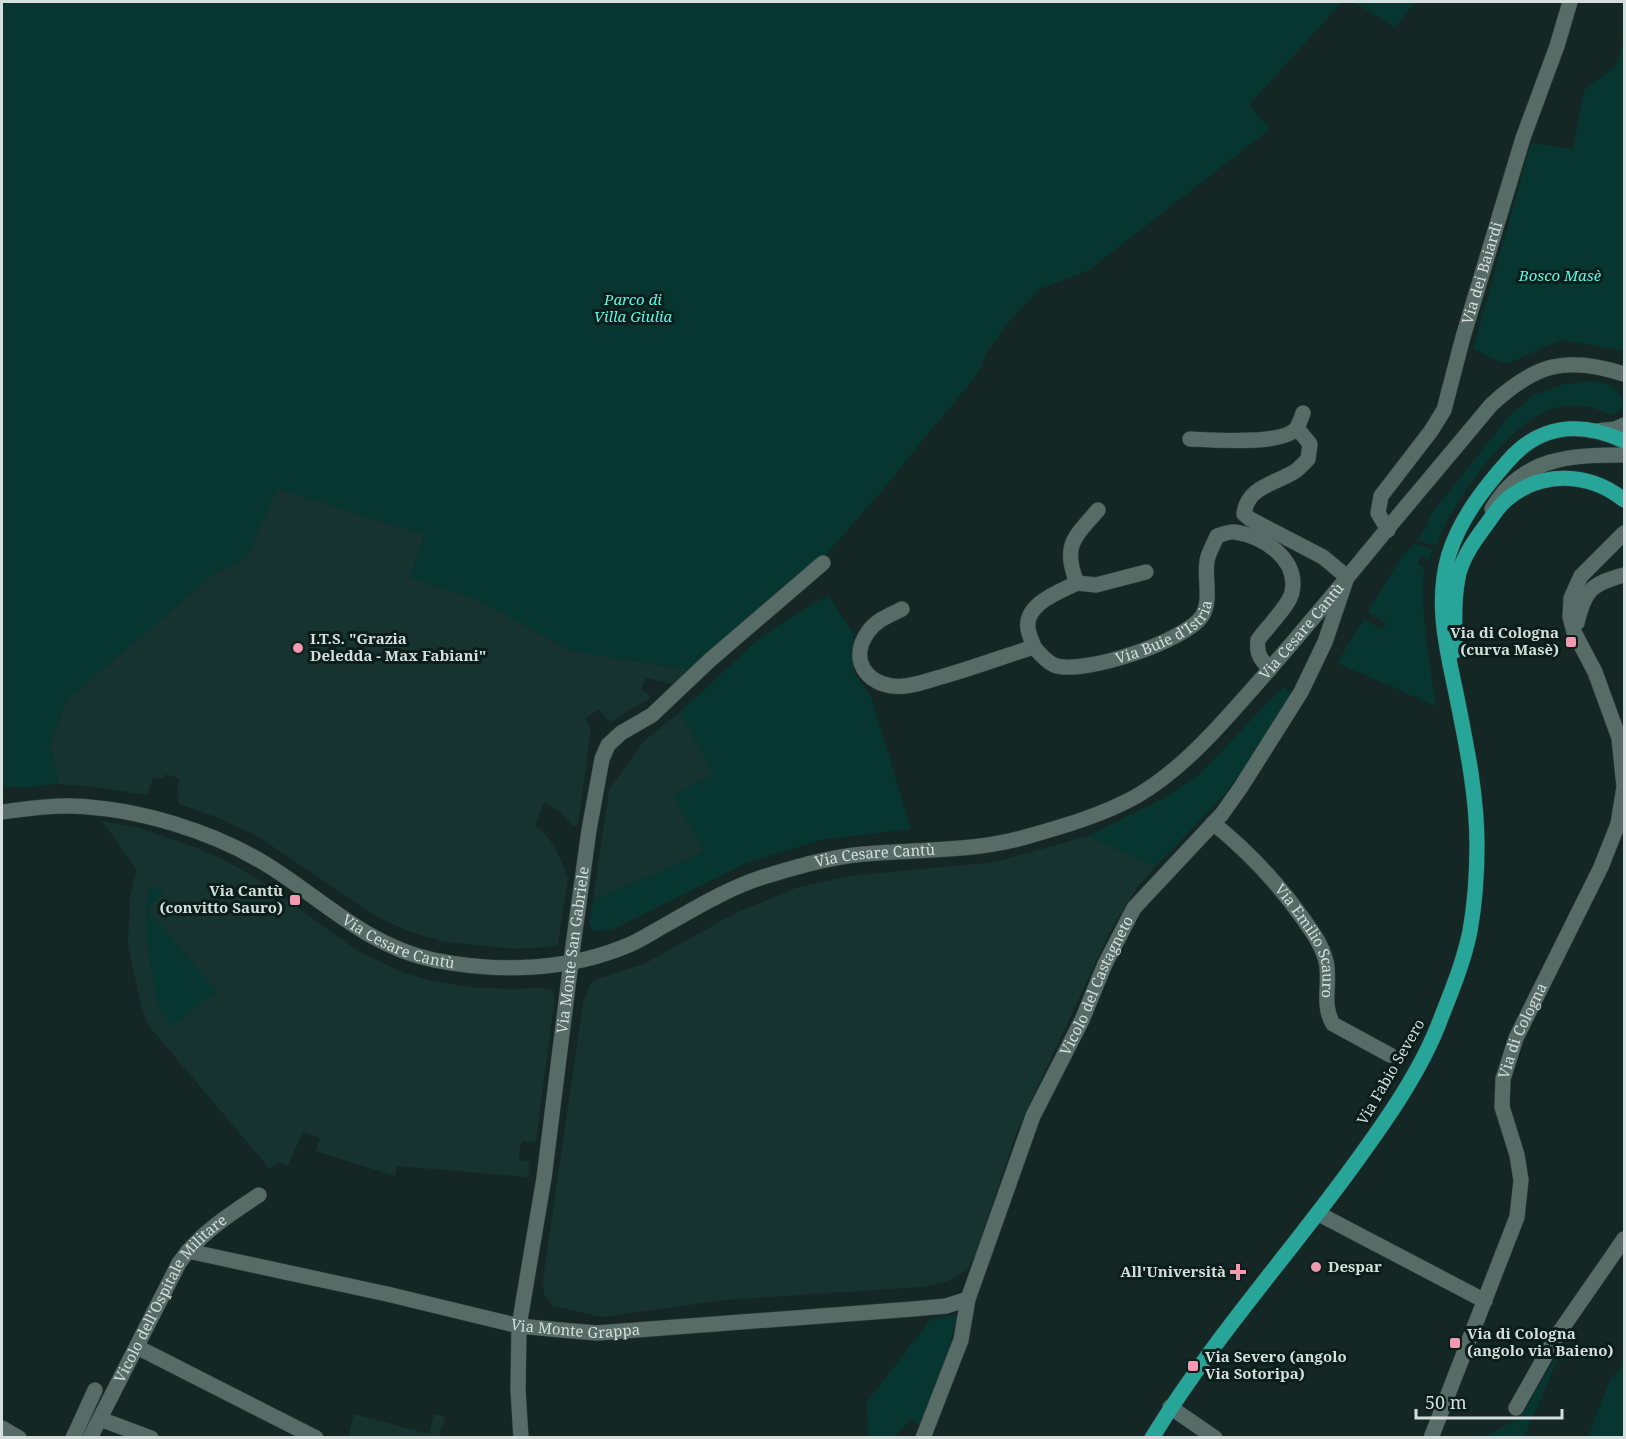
<svg xmlns="http://www.w3.org/2000/svg" width="1626" height="1439" viewBox="0 0 1626 1439" font-family="'Noto Serif',serif">
<style>
.built{fill:#17332f}
.green{fill:#073631}
.lines{fill:none;stroke-linecap:round;stroke-linejoin:round}
.minor-casing{stroke:#344240;stroke-width:16}
.secondary-casing{stroke:#344240;stroke-width:16}
.primary-casing{stroke:#344240;stroke-width:16}
.minor{stroke:#576b67;stroke-width:15}
.secondary{stroke:#576b67;stroke-width:15}
.primary{stroke:#28a599;stroke-width:15}
.poi-dot{fill:#f29ab0;stroke:#0c1e1b;stroke-width:2}
.labels{text-anchor:middle;stroke-width:6;stroke-linejoin:round;paint-order:stroke}
.street-label{font-size:15px;fill:#d4dfdd;stroke:#0c1e1b}
.park-label{font-size:15px;font-style:italic;fill:#5ef7e4;stroke:#0c1e1b}
.poi-label{font-size:15px;font-weight:bold;fill:#d4dfdd;stroke:#0c1e1b;text-anchor:start}
</style>
<rect width="100%" height="100%" fill="#152725"/>
<path class="built" d="M 277,489 L 425,535 L 410,578 L 475,599 L 572,651 L 691,670 L 672,684 L 646,678 L 641,690 L 650,695 L 650,698 L 612,721 L 605,718 L 600,709 L 585,718 L 591,729 L 578,824 L 574,826 L 571,824 L 559,811 L 544,802 L 535,826 L 545,834 L 555,847 L 568,878 L 558,944 L 547,947 L 514,949 L 445,942 L 411,932 L 377,917 L 259,837 L 216,817 L 179,804 L 177,790 L 180,779 L 166,774 L 164,779 L 153,777 L 147,795 L 96,787 L 58,784 L 53,754 L 49,747 L 67,700 L 214,574 L 247,557 Z
M 680,712 L 713,773 L 705,852 L 593,900 L 609,790 L 644,741 Z
M 102,821 L 139,828 L 192,846 L 224,860 L 255,877 L 358,951 L 404,973 L 432,981 L 470,987 L 508,989 L 542,988 L 551,990 L 555,996 L 536,1142 L 522,1141 L 520,1148 L 519,1160 L 530,1162 L 528,1177 L 397,1166 L 395,1176 L 315,1151 L 320,1138 L 303,1132 L 288,1165 L 279,1162 L 270,1169 L 148,1025 L 141,1005 L 128,945 L 130,897 L 137,870 Z
M 1088,836 L 1155,867 L 1138,886 L 1111,930 L 1016,1133 L 977,1250 L 967,1270 L 948,1281 L 923,1287 L 725,1300 L 602,1317 L 553,1306 L 544,1294 L 543,1279 L 583,1003 L 590,985 L 597,979 L 646,963 L 734,914 L 796,888 L 849,876 L 996,862 Z
M 354,1414 L 429,1434 L 434,1414 L 445,1417 L 439,1435 L 445,1437 L 348,1437 Z"/>
<path class="green" d="M 2,2 L 1342,2 L 1249,105 L 1270,129 L 1089,270 L 1040,289 L 1012,318 L 986,353 L 978,373 L 914,451 L 882,491 L 821,560 L 691,670 L 572,651 L 475,599 L 410,578 L 425,535 L 277,489 L 247,557 L 214,574 L 67,700 L 49,747 L 53,754 L 58,784 L 32,787 L 2,787 Z
M 1353,2 L 1415,2 L 1395,27 Z
M 1624,38 L 1624,352 L 1614,349 L 1561,340 L 1506,364 L 1473,349 L 1531,143 L 1573,149 L 1584,90 L 1616,66 Z
M 1586,381 C 1605,382 1620,384 1623,406 C 1620,409 1617,413 1612,414 C 1605,414 1597,408 1590,407 C 1580,405 1567,405 1558,407 C 1508,420 1454,500 1435,546 L 1417,540 L 1429,524 L 1429,517 L 1511,414 L 1534,395 L 1561,385 Z
M 1414,544 L 1433,550 L 1428,560 L 1421,556 L 1417,564 L 1424,568 C 1420,615 1429,659 1436,706 L 1337,663 L 1364,619 L 1382,630 L 1386,623 L 1368,612 L 1400,559 Z
M 828,595 L 853,633 L 854,673 L 871,697 L 911,829 L 820,840 L 744,864 L 611,930 L 593,931 L 589,923 L 593,900 L 704,852 L 673,796 L 713,773 L 680,712 L 763,635 Z
M 1285,687 L 1291,694 L 1261,745 L 1223,796 L 1155,867 L 1088,836 L 1162,799 L 1199,775 L 1271,699 Z
M 156,885 L 164,894 L 147,909 L 217,991 L 172,1027 C 169,1022 163,1017 161,1012 C 153,994 140,907 149,891 C 150,890 155,886 156,885 Z
M 957,1315 L 948,1354 L 923,1427 L 910,1419 L 895,1437 L 868,1437 L 867,1402 L 930,1320 Z
M 1568,1336 L 1524,1437 L 1483,1437 L 1520,1418 Z
M 1624,1357 L 1624,1437 L 1588,1437 L 1610,1380 L 1621,1367 Z"/>
<g class="lines">
<g class="minor-casing">
<g id="minor">
<path d="M 1596,431 L 1615,429 L 1624,425"/>
<path d="M 1190,439 C 1213,440 1278,445 1295,430 C 1299,426 1301,418 1303,413"/>
<path d="M 1492,509 C 1522,457 1570,455 1624,455"/>
<path id="s1" d="M 1388,530 L 1378,513 L 1381,496 L 1431,431 L 1444,410 L 1463,337 L 1523,138 L 1557,46 L 1570,2"/>
<path d="M 1077,583 L 1096,585 L 1146,572"/>
<path d="M 902,609 C 890,615 876,620 868,632 C 846,663 872,690 905,686 C 916,685 927,681 937,678 C 970,669 1001,657 1034,647 C 1032,641 1029,635 1028,629 C 1024,604 1059,592 1077,583 C 1062,545 1074,538 1098,510"/>
<path id="s2" d="M 1034,647 C 1039,653 1047,662 1054,665 C 1082,676 1186,641 1202,616 C 1212,600 1204,578 1207,561 C 1208,553 1214,544 1217,536 C 1223,534 1230,531 1235,532 C 1263,536 1299,559 1292,592 C 1290,605 1266,628 1258,640 C 1256,654 1261,660 1270,669"/>
<path id="s3" d="M 2,812 C 25,809 47,805 71,806 C 137,808 213,831 269,866 C 323,900 369,947 434,960 C 499,973 569,971 631,944 C 644,938 656,930 669,923 C 699,906 729,888 763,877 C 796,867 829,857 864,854 C 918,849 976,852 1029,836 C 1064,826 1102,815 1135,797 C 1175,774 1208,739 1238,705 C 1275,664 1311,621 1346,579 C 1394,520 1443,463 1491,405 C 1535,364 1566,355 1624,374"/>
<path id="s4" d="M 1213,823 C 1249,852 1278,883 1304,920 C 1313,933 1322,945 1326,961 C 1331,982 1321,1004 1333,1024 L 1390,1055"/>
<path d="M 1319,1214 L 1485,1301"/>
<path id="s5" d="M 188,1251 L 387,1294 L 519,1326 L 561,1330 L 597,1333 L 913,1309 L 946,1306 L 968,1299"/>
<path d="M 137,1347 L 316,1438"/>
<path d="M 1170,1407 L 1215,1438"/>
<path d="M 1516,1408 L 1556,1337 L 1624,1239"/>
<path d="M 100,1419 L 151,1438"/>
<path d="M 2,1428 L 19,1438"/>
<path d="M 73,1438 L 95,1390"/>
<path id="s6" d="M 90,1438 L 179,1263 C 199,1234 230,1214 259,1195"/>
<path id="s7" d="M 521,1438 L 518,1390 L 519,1326 L 544,1178 L 573,946 L 589,830 L 602,759 L 608,745 L 621,733 L 652,715 L 710,660 L 823,563"/>
<path id="s8" d="M 923,1438 L 961,1340 L 968,1299 L 1033,1116 L 1082,1020 L 1105,964 L 1134,908 L 1222,814 L 1241,787 L 1301,692 L 1325,642 L 1347,577 L 1323,557 L 1250,519 L 1244,514 C 1247,487 1274,484 1294,472 C 1299,469 1304,463 1308,459 L 1310,444 L 1297,428"/>
</g>
</g>
<g class="secondary-casing">
<g id="secondary">
<path d="M 1577,623 C 1585,590 1591,584 1624,575"/>
<path id="s9" d="M 1431,1438 L 1517,1217 L 1521,1180 L 1517,1155 L 1502,1107 L 1503,1079 L 1516,1038 L 1601,867 L 1618,824 L 1624,787 L 1619,738 L 1595,672 L 1574,632 L 1570,617 L 1571,598 L 1581,576 L 1624,533"/>
</g>
</g>
<g class="primary-casing">
<path id="primary" d="M 1455,651 C 1455,625 1453,599 1459,573 C 1464,555 1475,540 1486,525 C 1492,517 1498,507 1506,500 C 1541,470 1589,472 1624,500
M 1152,1438 C 1211,1341 1287,1257 1353,1166 C 1385,1122 1422,1070 1441,1018 C 1452,990 1464,961 1470,931 C 1475,903 1477,874 1477,845 C 1477,794 1466,743 1456,693 C 1446,646 1435,601 1449,554 C 1460,519 1484,488 1508,461 C 1540,424 1581,421 1624,441"/>
</g>
<use href="#minor" class="minor"/>
<use href="#secondary" class="secondary"/>
<use href="#primary" class="primary"/>
</g>
<g class="poi-dot">
<rect x="1565" y="636" width="12" height="12" rx="3"/>
<circle cx="298" cy="648" r="6"/>
<rect x="289" y="894" width="12" height="12" rx="3"/>
<circle cx="1316" cy="1267" r="6"/>
<path d="M1235 1263h6v6h6v6h-6v6h-6v-6h-6v-6h6z"/>
<rect x="1449" y="1337" width="12" height="12" rx="3"/>
<rect x="1187" y="1360" width="12" height="12" rx="3"/>
</g>
<g class="labels">
<g class="street-label">
<text dy="5" stroke="none"><textPath href="#s1" startOffset="286">Via dei Baiardi</textPath></text>
<text dy="5" stroke="none"><textPath href="#s2" startOffset="147">Via Buie d'Istria</textPath></text>
<text dy="5" stroke="none"><textPath href="#s3" startOffset="1438">Via Cesare Cantù</textPath></text>
<text dy="5" stroke="none"><textPath href="#s3" startOffset="933">Via Cesare Cantù</textPath></text>
<text dy="5" stroke="none"><textPath href="#s3" startOffset="430">Via Cesare Cantù</textPath></text>
<text dy="5" stroke="none"><textPath href="#s4" startOffset="154">Via Emilio Scauro</textPath></text>
<text dy="5" stroke="none"><textPath href="#s7" startOffset="492">Via Monte San Gabriele</textPath></text>
<text dy="5" stroke="none"><textPath href="#s8" startOffset="486">Vicolo del Castagneto</textPath></text>
<text dy="5" stroke="none"><textPath href="#s9" startOffset="430">Via di Cologna</textPath></text>
<text transform="translate(1391 1072) rotate(-60)" y="5">Via Fabio Severo</text>
<text dy="5" stroke="none"><textPath href="#s6" startOffset="162">Vicolo dell'Ospitale Militare</textPath></text>
<text dy="5" stroke="none"><textPath href="#s5" startOffset="396">Via Monte Grappa</textPath></text>
</g>
<g class="park-label">
<text x="1560" y="281">Bosco Masè</text>
<text x="633" y="305">Parco di<tspan x="633" dy="17">Villa Giulia</tspan></text>
</g>
<g class="poi-label">
<text x="1559" y="638" text-anchor="end">Via di Cologna<tspan x="1559" dy="17">(curva Masè)</tspan></text>
<text x="310" y="644">I.T.S. "Grazia<tspan x="310" dy="17">Deledda - Max Fabiani"</tspan></text>
<text x="283" y="896" text-anchor="end">Via Cantù<tspan x="283" dy="17">(convitto Sauro)</tspan></text>
<text x="1328" y="1272">Despar</text>
<text x="1226" y="1277" text-anchor="end">All'Università</text>
<text x="1467" y="1339">Via di Cologna<tspan x="1467" dy="17">(angolo via Baieno)</tspan></text>
<text x="1205" y="1362">Via Severo (angolo<tspan x="1205" dy="17">Via Sotoripa)</tspan></text>
</g>
</g>
<rect width="1626" height="1439" fill="none" stroke="#d4dfdd" stroke-width="6"/>
<path d="M1416 1409v9h146v-9" fill="none" stroke="#d4dfdd" stroke-width="3"/>
<text x="1425" y="1409" font-size="18" fill="#d4dfdd" stroke="#0c1e1b" stroke-width="4.5" paint-order="stroke">50 m</text>
</svg>
